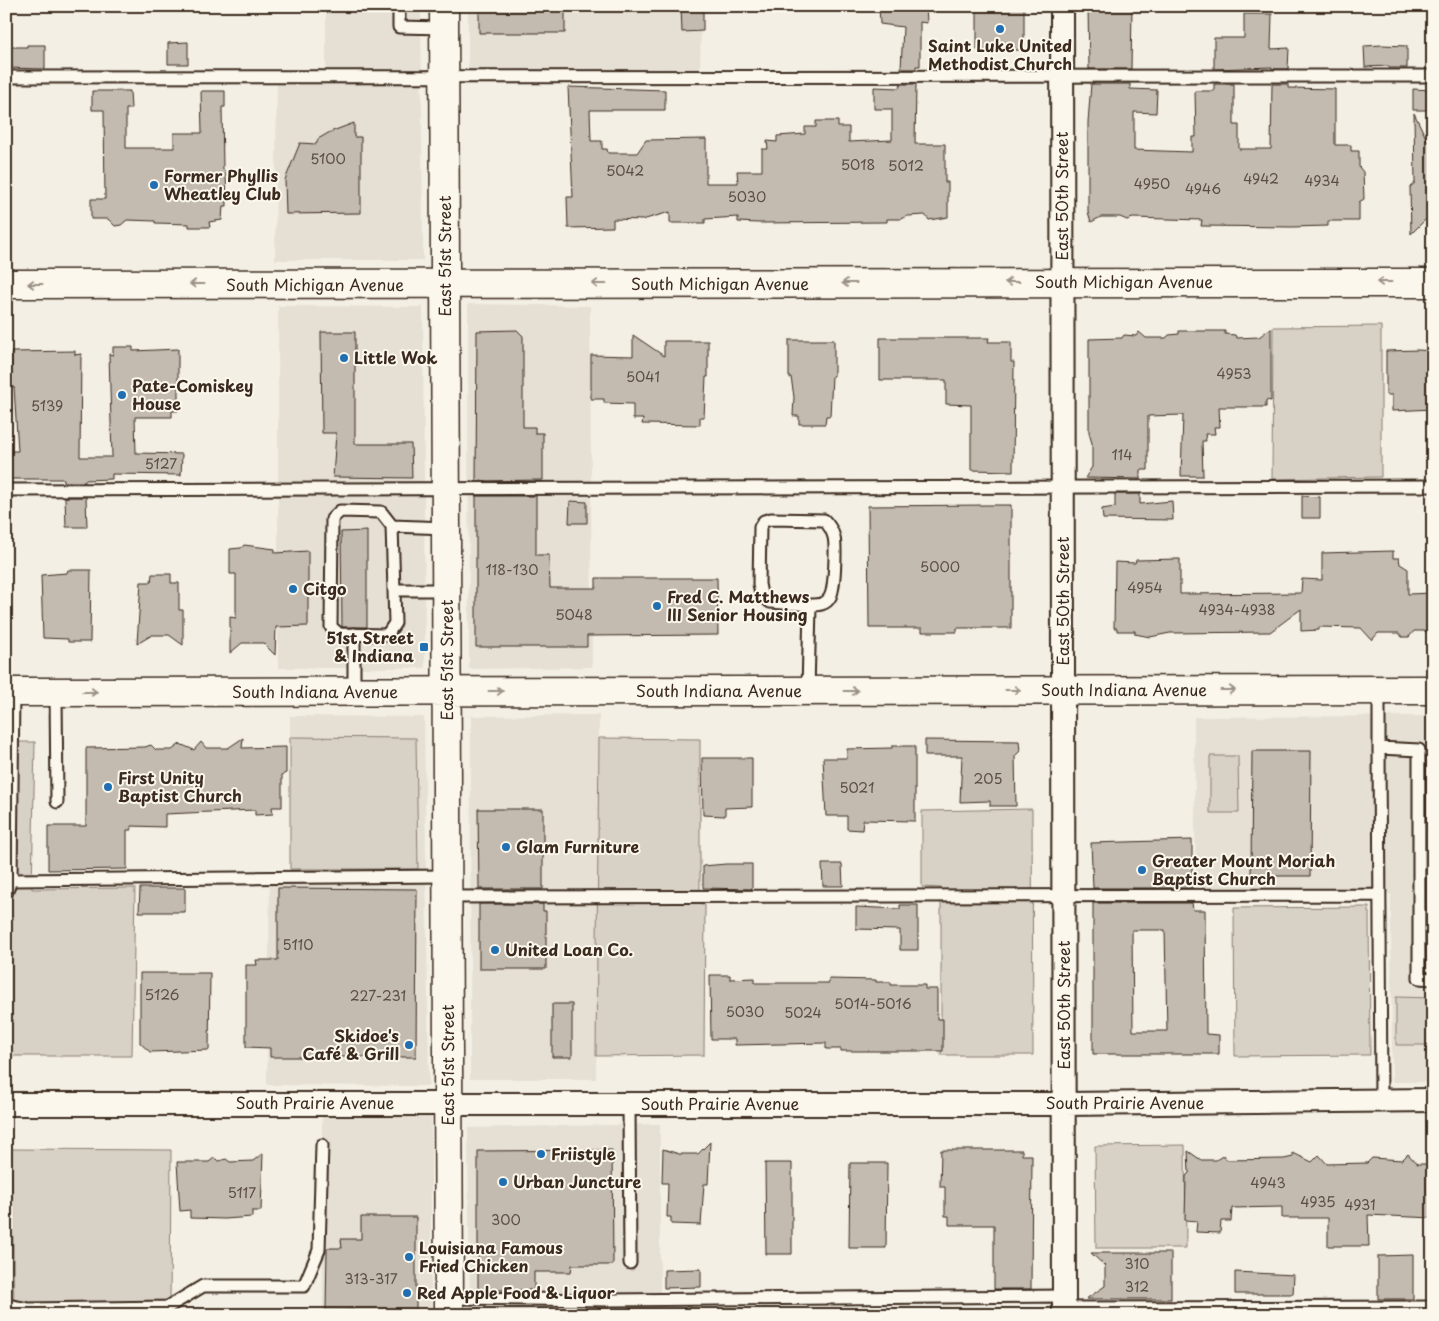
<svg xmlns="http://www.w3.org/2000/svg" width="1439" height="1321" viewBox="0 0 1439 1321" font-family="'Playpen Sans',sans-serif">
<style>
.built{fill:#e5dfd4}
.green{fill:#d8d1c6;stroke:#8a7e72}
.building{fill:#c3bbb0;stroke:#3b2a1e;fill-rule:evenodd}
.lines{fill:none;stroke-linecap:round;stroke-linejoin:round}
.lane-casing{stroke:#3b2a1e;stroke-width:15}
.street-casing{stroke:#3b2a1e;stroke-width:26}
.secondary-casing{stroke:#3b2a1e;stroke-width:31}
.lane{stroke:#fbf7ec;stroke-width:11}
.street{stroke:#fbf7ec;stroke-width:22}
.secondary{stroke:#fbf7ec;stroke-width:28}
.oneway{stroke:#9b9085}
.poi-dot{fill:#1f6fb2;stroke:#fbf7ec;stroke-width:2}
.labels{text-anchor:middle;stroke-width:4;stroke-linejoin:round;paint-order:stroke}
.number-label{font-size:14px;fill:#5d4e42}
.poi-label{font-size:16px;font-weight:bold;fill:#3b2a1e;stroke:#fbf7ec;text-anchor:start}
.street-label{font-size:16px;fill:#3b2a1e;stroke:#fbf7ec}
</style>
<rect width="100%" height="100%" fill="#f3efe4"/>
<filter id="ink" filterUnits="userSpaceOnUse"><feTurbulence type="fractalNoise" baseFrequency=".02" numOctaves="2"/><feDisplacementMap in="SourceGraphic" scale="10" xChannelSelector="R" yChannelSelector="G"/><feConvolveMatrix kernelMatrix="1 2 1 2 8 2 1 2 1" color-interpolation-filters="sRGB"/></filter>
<g filter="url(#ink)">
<path class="built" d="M 326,6 L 421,6 L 423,260 L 275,260 L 277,77 L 326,77 Z
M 468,6 L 701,6 L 700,76 L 468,77 Z
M 468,304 L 590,306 L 592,667 L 469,669 Z
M 278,306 L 423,307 L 425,668 L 278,668 Z
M 599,715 L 596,1079 L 470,1079 L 471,716 Z
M 290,716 L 424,717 L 429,1086 L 267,1085 L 270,878 L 290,877 Z
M 1433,716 L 1433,1082 L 1392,1082 L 1391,894 L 1196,896 L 1194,717 Z
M 322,1115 L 431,1115 L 431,1315 L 323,1315 Z
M 660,1124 L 660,1315 L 470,1315 L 468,1128 Z"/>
<path class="green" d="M 1381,326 L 1381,477 L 1272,479 L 1273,327 Z
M 290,737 L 416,738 L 418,869 L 290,869 Z
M 599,738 L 700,739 L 700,904 L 705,905 L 704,1055 L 596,1056 Z
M 6,742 L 35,742 L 32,889 L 135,888 L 132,1056 L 6,1056 Z
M 1210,756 L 1238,756 L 1239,813 L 1210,813 Z
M 1032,809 L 1033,1055 L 941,1055 L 941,888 L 922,887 L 922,811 Z
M 1369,907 L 1370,1055 L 1235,1056 L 1234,908 Z
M 1396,997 L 1433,998 L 1433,1045 L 1396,1045 Z
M 1185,1145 L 1186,1248 L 1096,1248 L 1095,1146 Z
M 11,1149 L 171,1150 L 170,1315 L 147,1315 L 147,1307 L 14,1310 Z"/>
<path class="building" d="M 479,6 L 565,6 L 565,33 L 479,33 Z
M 681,6 L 703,6 L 703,31 L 682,32 Z
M 879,6 L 926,6 L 927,23 L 920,22 L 920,66 L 916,66 L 916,69 L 901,69 L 903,27 L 880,24 Z
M 977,6 L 1024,6 L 1024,50 L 977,50 Z
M 1088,6 L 1132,6 L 1131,69 L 1089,69 Z
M 1244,14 L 1272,14 L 1271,49 L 1289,48 L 1288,69 L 1272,69 L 1272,67 L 1214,69 L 1214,38 L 1244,38 Z
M 188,42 L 188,64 L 168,64 L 168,43 Z
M 27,45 L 45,45 L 45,69 L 6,68 L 6,47 L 27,47 Z
M 1382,45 L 1407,46 L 1407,68 L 1389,68 L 1389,66 L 1365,67 L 1364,46 Z
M 901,84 L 916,84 L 915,144 L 945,144 L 945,182 L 948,182 L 948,217 L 929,220 L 925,215 L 908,216 L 900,219 L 887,219 L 887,222 L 758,223 L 738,222 L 738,217 L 705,219 L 705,223 L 670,223 L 670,212 L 642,220 L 613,219 L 613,227 L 568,228 L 567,197 L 573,197 L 568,87 L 665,90 L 665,110 L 590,110 L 591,141 L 602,141 L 602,149 L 607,149 L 608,153 L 637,153 L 646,140 L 706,139 L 706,183 L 738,183 L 737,171 L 762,171 L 762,149 L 768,149 L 767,141 L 777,142 L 777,136 L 805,134 L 805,127 L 816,127 L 816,121 L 838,121 L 838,127 L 849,127 L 849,142 L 892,140 L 892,109 L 874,109 L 874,87 L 899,88 Z
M 1091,84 L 1130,84 L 1130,89 L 1157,90 L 1156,113 L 1134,112 L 1134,150 L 1161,151 L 1192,152 L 1192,137 L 1196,137 L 1195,91 L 1214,91 L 1214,84 L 1234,84 L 1234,125 L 1239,125 L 1239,149 L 1271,149 L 1272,84 L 1288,84 L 1288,88 L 1335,89 L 1335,145 L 1351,145 L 1351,151 L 1359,151 L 1359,167 L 1363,172 L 1364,199 L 1359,202 L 1359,221 L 1328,221 L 1328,226 L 1292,227 L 1201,226 L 1202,220 L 1133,218 L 1127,220 L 1120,217 L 1101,217 L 1091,222 L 1088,212 L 1088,122 Z
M 1413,89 L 1433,90 L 1432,110 L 1413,110 Z
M 92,91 L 130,91 L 131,109 L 126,109 L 126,148 L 174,148 L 174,133 L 202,133 L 201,91 L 225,91 L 225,107 L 222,107 L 223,169 L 226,173 L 227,206 L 223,206 L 222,220 L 209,222 L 210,227 L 189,227 L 189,224 L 155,223 L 155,221 L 127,220 L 121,225 L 115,226 L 108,219 L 91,219 L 91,199 L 105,199 L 104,110 L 92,110 Z
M 1414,113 L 1428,142 L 1433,143 L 1433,218 L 1427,218 L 1411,234 L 1410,187 L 1415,183 Z
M 354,123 L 354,137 L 361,137 L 361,213 L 286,214 L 285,180 L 300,143 L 316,144 L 318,139 L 330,132 Z
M 1271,328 L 1271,401 L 1266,400 L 1266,407 L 1219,407 L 1220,427 L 1214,427 L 1215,434 L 1205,434 L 1206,441 L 1202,441 L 1203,476 L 1181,476 L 1183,415 L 1148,416 L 1148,470 L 1140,470 L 1140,479 L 1085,478 L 1092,467 L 1092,443 L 1089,433 L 1089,339 L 1122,338 L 1124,335 L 1136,336 L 1139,332 L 1146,338 L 1166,338 L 1169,335 L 1179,334 L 1179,331 L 1225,331 L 1225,334 L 1235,335 L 1237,338 L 1259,337 Z
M 517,330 L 523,336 L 523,427 L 535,427 L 535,433 L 543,433 L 543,480 L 476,481 L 477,331 Z
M 321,332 L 355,332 L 355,444 L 411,444 L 412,478 L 333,477 L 336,433 L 322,433 Z
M 633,335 L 664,356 L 664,341 L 708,341 L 708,377 L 706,377 L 704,417 L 700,417 L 700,425 L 642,424 L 643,419 L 633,419 L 633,404 L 604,403 L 604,399 L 591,399 L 591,355 L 633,356 Z
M 880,338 L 989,338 L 988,342 L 1011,342 L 1011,362 L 1014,362 L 1013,471 L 971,470 L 971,405 L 946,404 L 946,380 L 880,380 Z
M 789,340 L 834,340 L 834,376 L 832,376 L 830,416 L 826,416 L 825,424 L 799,424 L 799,416 L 793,416 L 794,397 L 791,377 L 789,377 Z
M 113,347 L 133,347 L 133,351 L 178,349 L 178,411 L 172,411 L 172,417 L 135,417 L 136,453 L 182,454 L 181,475 L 112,474 L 112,479 L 85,480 L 85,482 L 64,482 L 64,479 L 6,479 L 6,451 L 18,451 L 14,387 L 11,387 L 11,352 L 75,351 L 75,355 L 81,354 L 80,457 L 112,457 L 109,354 L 113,355 Z
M 1418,350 L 1433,351 L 1433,409 L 1392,411 L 1392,395 L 1386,395 L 1386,351 Z
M 1115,494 L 1140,494 L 1140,504 L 1172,501 L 1173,520 L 1103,519 L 1102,509 L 1115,507 Z
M 476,496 L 536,496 L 536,555 L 549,555 L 550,588 L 596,588 L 596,578 L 717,578 L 718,635 L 587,636 L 587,647 L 476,647 Z
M 1302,496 L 1320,497 L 1320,518 L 1302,518 Z
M 65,497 L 86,497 L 87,527 L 66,527 Z
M 570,501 L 587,502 L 587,523 L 569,523 Z
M 987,505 L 1011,505 L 1011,628 L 957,628 L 957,632 L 922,632 L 922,628 L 869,628 L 868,506 Z
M 367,531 L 367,627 L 342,627 L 341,532 Z
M 244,545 L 275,549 L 275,553 L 308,551 L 308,626 L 276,627 L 275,655 L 263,643 L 242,643 L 230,653 L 230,617 L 236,618 L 236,574 L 230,574 L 230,549 L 241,548 Z
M 1393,551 L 1393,558 L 1399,558 L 1400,564 L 1408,569 L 1408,594 L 1433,593 L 1433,629 L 1430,631 L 1414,631 L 1409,637 L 1402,637 L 1399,633 L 1378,633 L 1372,640 L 1361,628 L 1319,627 L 1319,630 L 1301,631 L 1301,609 L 1270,632 L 1170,633 L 1150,637 L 1135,634 L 1135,631 L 1117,631 L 1117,628 L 1114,628 L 1115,562 L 1135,563 L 1136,560 L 1180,559 L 1180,594 L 1301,593 L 1302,579 L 1322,580 L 1322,553 Z
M 68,570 L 91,570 L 90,642 L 68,642 L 68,639 L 43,638 L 41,575 L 67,573 Z
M 152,574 L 171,574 L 171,583 L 179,583 L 179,610 L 183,610 L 183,645 L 169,635 L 152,635 L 137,644 L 141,582 L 151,582 Z
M 243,738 L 242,748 L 286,747 L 286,773 L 282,775 L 282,807 L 272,807 L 273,814 L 255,815 L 255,810 L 165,814 L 165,827 L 131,826 L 131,830 L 127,830 L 127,869 L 48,870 L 48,826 L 86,826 L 86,748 L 145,747 L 151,745 L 156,750 L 172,750 L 180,744 L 194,750 L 201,742 L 206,748 L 228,748 Z
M 925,740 L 1019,741 L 1020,751 L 1015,756 L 1016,806 L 990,806 L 990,801 L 960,802 L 962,756 L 925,756 Z
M 892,746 L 915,746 L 915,821 L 863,820 L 862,830 L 847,829 L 847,816 L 826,816 L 823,758 L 847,758 L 847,749 L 892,748 Z
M 1252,751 L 1311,751 L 1310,876 L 1251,876 Z
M 702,758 L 752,758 L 752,807 L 725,808 L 725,816 L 703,815 Z
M 478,809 L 543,809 L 543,889 L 479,889 Z
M 1192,840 L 1192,888 L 1093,888 L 1091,843 Z
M 726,864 L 752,864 L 752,889 L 703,888 L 703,866 Z
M 822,864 L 842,864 L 843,886 L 823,886 Z
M 140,888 L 185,888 L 185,912 L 139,912 Z
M 278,888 L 417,889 L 416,1057 L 270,1057 L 270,1048 L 246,1047 L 246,965 L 257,965 L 256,960 L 278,960 Z
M 1093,903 L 1192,903 L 1193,910 L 1205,910 L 1206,1034 L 1219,1035 L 1219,1054 L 1093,1054 ZM 1132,930 L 1165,930 L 1167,1031 L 1133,1031 Z
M 479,904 L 543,904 L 543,911 L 546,911 L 546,969 L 479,969 Z
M 900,905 L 918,905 L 918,950 L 900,950 L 900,930 L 856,929 L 856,907 L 900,909 Z
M 140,973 L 210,973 L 209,1050 L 150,1052 L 140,1043 Z
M 710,975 L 730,975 L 730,979 L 755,978 L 755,983 L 829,983 L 829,979 L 876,980 L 876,982 L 891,982 L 891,985 L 925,985 L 925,989 L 937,989 L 937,1019 L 943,1019 L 943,1051 L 841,1051 L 841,1049 L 826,1049 L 826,1043 L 735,1045 L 735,1039 L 711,1039 Z
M 552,1004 L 572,1004 L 572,1057 L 552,1057 Z
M 710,1142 L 708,1184 L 704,1184 L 701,1225 L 671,1224 L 671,1217 L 667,1217 L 668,1183 L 662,1183 L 663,1149 L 679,1154 L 698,1154 Z
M 612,1150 L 613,1265 L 572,1265 L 571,1272 L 534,1272 L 534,1290 L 478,1290 L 478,1151 Z
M 941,1150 L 1022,1150 L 1022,1155 L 1032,1155 L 1031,1289 L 994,1289 L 994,1225 L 949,1225 L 949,1216 L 945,1216 L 945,1187 L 940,1187 Z
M 1188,1151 L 1201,1160 L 1216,1160 L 1224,1155 L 1227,1160 L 1284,1159 L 1293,1157 L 1293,1153 L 1312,1162 L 1319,1155 L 1327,1164 L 1367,1163 L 1372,1158 L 1402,1160 L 1408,1154 L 1417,1164 L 1433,1164 L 1433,1218 L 1368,1215 L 1369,1246 L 1328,1246 L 1328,1218 L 1282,1218 L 1282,1207 L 1232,1208 L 1231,1221 L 1221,1221 L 1220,1233 L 1196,1232 L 1197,1221 L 1185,1220 L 1186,1176 L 1189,1173 Z
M 263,1153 L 261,1211 L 252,1211 L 252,1217 L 225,1219 L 190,1218 L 190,1210 L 180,1211 L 177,1162 L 209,1162 L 214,1158 L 219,1161 L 226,1159 L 230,1162 L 253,1161 Z
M 765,1163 L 792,1163 L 792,1254 L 766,1254 Z
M 850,1163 L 887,1163 L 886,1248 L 849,1248 Z
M 361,1217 L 416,1217 L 416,1315 L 354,1315 L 354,1310 L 326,1311 L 327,1248 L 342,1248 L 341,1239 L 361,1239 Z
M 1091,1253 L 1171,1253 L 1171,1299 L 1086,1299 L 1105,1286 L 1105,1266 Z
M 1413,1255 L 1413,1299 L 1378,1299 L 1378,1256 Z
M 701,1269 L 701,1287 L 664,1288 L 664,1270 Z
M 1235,1272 L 1294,1275 L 1293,1294 L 1235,1294 Z"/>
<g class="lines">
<g class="lane-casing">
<path id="lane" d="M 399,6 L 399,27 L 444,28
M 6,77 L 1433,76
M 6,490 L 1433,486
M 392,526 L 395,623 L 387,635 L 339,634 L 331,627 L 332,519 L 340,511 L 381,512 L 392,526 L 447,528
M 394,590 L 447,590
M 354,634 L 354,692
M 1379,690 L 1379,748 L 1419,750 L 1419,978 L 1433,979
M 808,691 L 810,605 C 818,605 826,605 830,597 C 835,588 836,547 834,537 C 832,530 829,525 824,520 L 771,519 L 764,521 L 760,527 L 759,584 L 761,594 L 770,602 L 810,605
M 56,692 L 57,802
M 1379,748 L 1381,1101
M 11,880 L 448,876
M 6,894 L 11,880 L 13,692
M 448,897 L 1379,895
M 629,1103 L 630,1263
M 449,1298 L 610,1300 L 1064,1296
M 6,1305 L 28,1309 L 168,1307 L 203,1286 L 304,1286 L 319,1250 L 322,1145
M 1064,1308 L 1433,1307"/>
</g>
<g class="street-casing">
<path id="street" d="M 1062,6 L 1064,1315
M 6,1104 L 1064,1104 L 1433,1100"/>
</g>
<g class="secondary-casing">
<path id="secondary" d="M 444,6 L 449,1315
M 6,284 L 1433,283
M 6,692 L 1433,690"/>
</g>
<use href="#lane" class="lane"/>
<use href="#street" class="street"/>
<use href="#secondary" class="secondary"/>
</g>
<defs><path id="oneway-shaft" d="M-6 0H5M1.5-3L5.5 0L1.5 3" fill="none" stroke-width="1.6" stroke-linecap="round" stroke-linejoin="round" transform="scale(1.25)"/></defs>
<g class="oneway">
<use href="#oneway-shaft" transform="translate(1012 282) rotate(180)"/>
<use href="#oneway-shaft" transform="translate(1384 282) rotate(-180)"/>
<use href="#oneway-shaft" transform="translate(849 283) rotate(180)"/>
<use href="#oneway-shaft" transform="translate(35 284) rotate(-180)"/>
<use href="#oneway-shaft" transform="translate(197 284) rotate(-180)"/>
<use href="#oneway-shaft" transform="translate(599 284) rotate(180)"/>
<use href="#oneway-shaft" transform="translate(1013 690)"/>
<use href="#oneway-shaft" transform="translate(1228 690)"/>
<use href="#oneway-shaft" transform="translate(496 691)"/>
<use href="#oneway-shaft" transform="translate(851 691)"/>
<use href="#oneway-shaft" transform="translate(90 692)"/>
</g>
</g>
<g class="poi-dot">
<circle cx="1000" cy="29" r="5"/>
<circle cx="154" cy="185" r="5"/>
<circle cx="344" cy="358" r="5"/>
<circle cx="122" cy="395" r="5"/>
<circle cx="293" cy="589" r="5"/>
<circle cx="657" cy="606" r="5"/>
<rect x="419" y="642" width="10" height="10" rx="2.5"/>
<circle cx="108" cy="787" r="5"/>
<circle cx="506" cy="847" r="5"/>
<circle cx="1142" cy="870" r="5"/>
<circle cx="495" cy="950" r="5"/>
<circle cx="409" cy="1045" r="5"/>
<circle cx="541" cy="1154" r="5"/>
<circle cx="503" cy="1182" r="5"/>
<circle cx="409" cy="1257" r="5"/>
<circle cx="407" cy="1293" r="5"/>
</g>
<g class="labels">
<g class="number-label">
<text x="328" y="164">5100</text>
<text x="858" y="170">5018</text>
<text x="906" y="171">5012</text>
<text x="625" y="176">5042</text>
<text x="1261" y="184">4942</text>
<text x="1322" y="186">4934</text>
<text x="1152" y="189">4950</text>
<text x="1203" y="194">4946</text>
<text x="747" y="202">5030</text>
<text x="1234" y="379">4953</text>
<text x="643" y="382">5041</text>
<text x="47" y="411">5139</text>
<text x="1122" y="460">114</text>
<text x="161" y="469">5127</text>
<text x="940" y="572">5000</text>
<text x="512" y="575">118-130</text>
<text x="1145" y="593">4954</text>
<text x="1237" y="615">4934-4938</text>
<text x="574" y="620">5048</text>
<text x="988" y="784">205</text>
<text x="857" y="793">5021</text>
<text x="298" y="950">5110</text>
<text x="162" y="1000">5126</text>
<text x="378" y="1001">227-231</text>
<text x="873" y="1009">5014-5016</text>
<text x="745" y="1017">5030</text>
<text x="803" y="1018">5024</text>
<text x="1268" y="1188">4943</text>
<text x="242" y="1198">5117</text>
<text x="1318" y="1207">4935</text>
<text x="1360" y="1210">4931</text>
<text x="506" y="1225">300</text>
<text x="1137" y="1269">310</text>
<text x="371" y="1284">313-317</text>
<text x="1137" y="1292">312</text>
</g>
<g class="poi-label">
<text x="1000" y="52" text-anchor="middle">Saint Luke United<tspan x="1000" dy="18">Methodist Church</tspan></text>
<text x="164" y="182">Former Phyllis<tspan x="164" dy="18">Wheatley Club</tspan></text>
<text x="354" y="364">Little Wok</text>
<text x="132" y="392">Pate-Comiskey<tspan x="132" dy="18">House</tspan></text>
<text x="303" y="595">Citgo</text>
<text x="667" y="603">Fred C. Matthews<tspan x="667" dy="18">III Senior Housing</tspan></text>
<text x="414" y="644" text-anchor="end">51st Street<tspan x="414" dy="18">&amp; Indiana</tspan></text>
<text x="118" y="784">First Unity<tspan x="118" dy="18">Baptist Church</tspan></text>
<text x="516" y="853">Glam Furniture</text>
<text x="1152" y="867">Greater Mount Moriah<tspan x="1152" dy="18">Baptist Church</tspan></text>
<text x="505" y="956">United Loan Co.</text>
<text x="399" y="1042" text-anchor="end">Skidoe's<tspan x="399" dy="18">Café &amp; Grill</tspan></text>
<text x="551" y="1160">Friistyle</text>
<text x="513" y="1188">Urban Juncture</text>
<text x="419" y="1254">Louisiana Famous<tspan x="419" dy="18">Fried Chicken</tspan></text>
<text x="417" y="1299">Red Apple Food &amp; Liquor</text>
</g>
<g class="street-label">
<text transform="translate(1062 196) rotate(-90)" y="6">East 50th Street</text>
<text transform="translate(445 256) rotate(-90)" y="6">East 51st Street</text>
<text x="1124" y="288">South Michigan Avenue</text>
<text x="720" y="290">South Michigan Avenue</text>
<text x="315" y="291">South Michigan Avenue</text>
<text transform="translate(1063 601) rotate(-90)" y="6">East 50th Street</text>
<text transform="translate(447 660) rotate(-90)" y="6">East 51st Street</text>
<text x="1124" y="696">South Indiana Avenue</text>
<text x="719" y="697">South Indiana Avenue</text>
<text x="315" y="698">South Indiana Avenue</text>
<text transform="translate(1064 1005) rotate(-90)" y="6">East 50th Street</text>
<text transform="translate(448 1065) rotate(-90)" y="6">East 51st Street</text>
<text x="315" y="1109">South Prairie Avenue</text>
<text x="1125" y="1109">South Prairie Avenue</text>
<text x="720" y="1110">South Prairie Avenue</text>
</g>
</g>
<rect width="1439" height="1321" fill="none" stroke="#fbf7ec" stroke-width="25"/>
<rect x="12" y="12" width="1414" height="1296" fill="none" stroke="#3b2a1e" stroke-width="2" filter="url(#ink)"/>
</svg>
